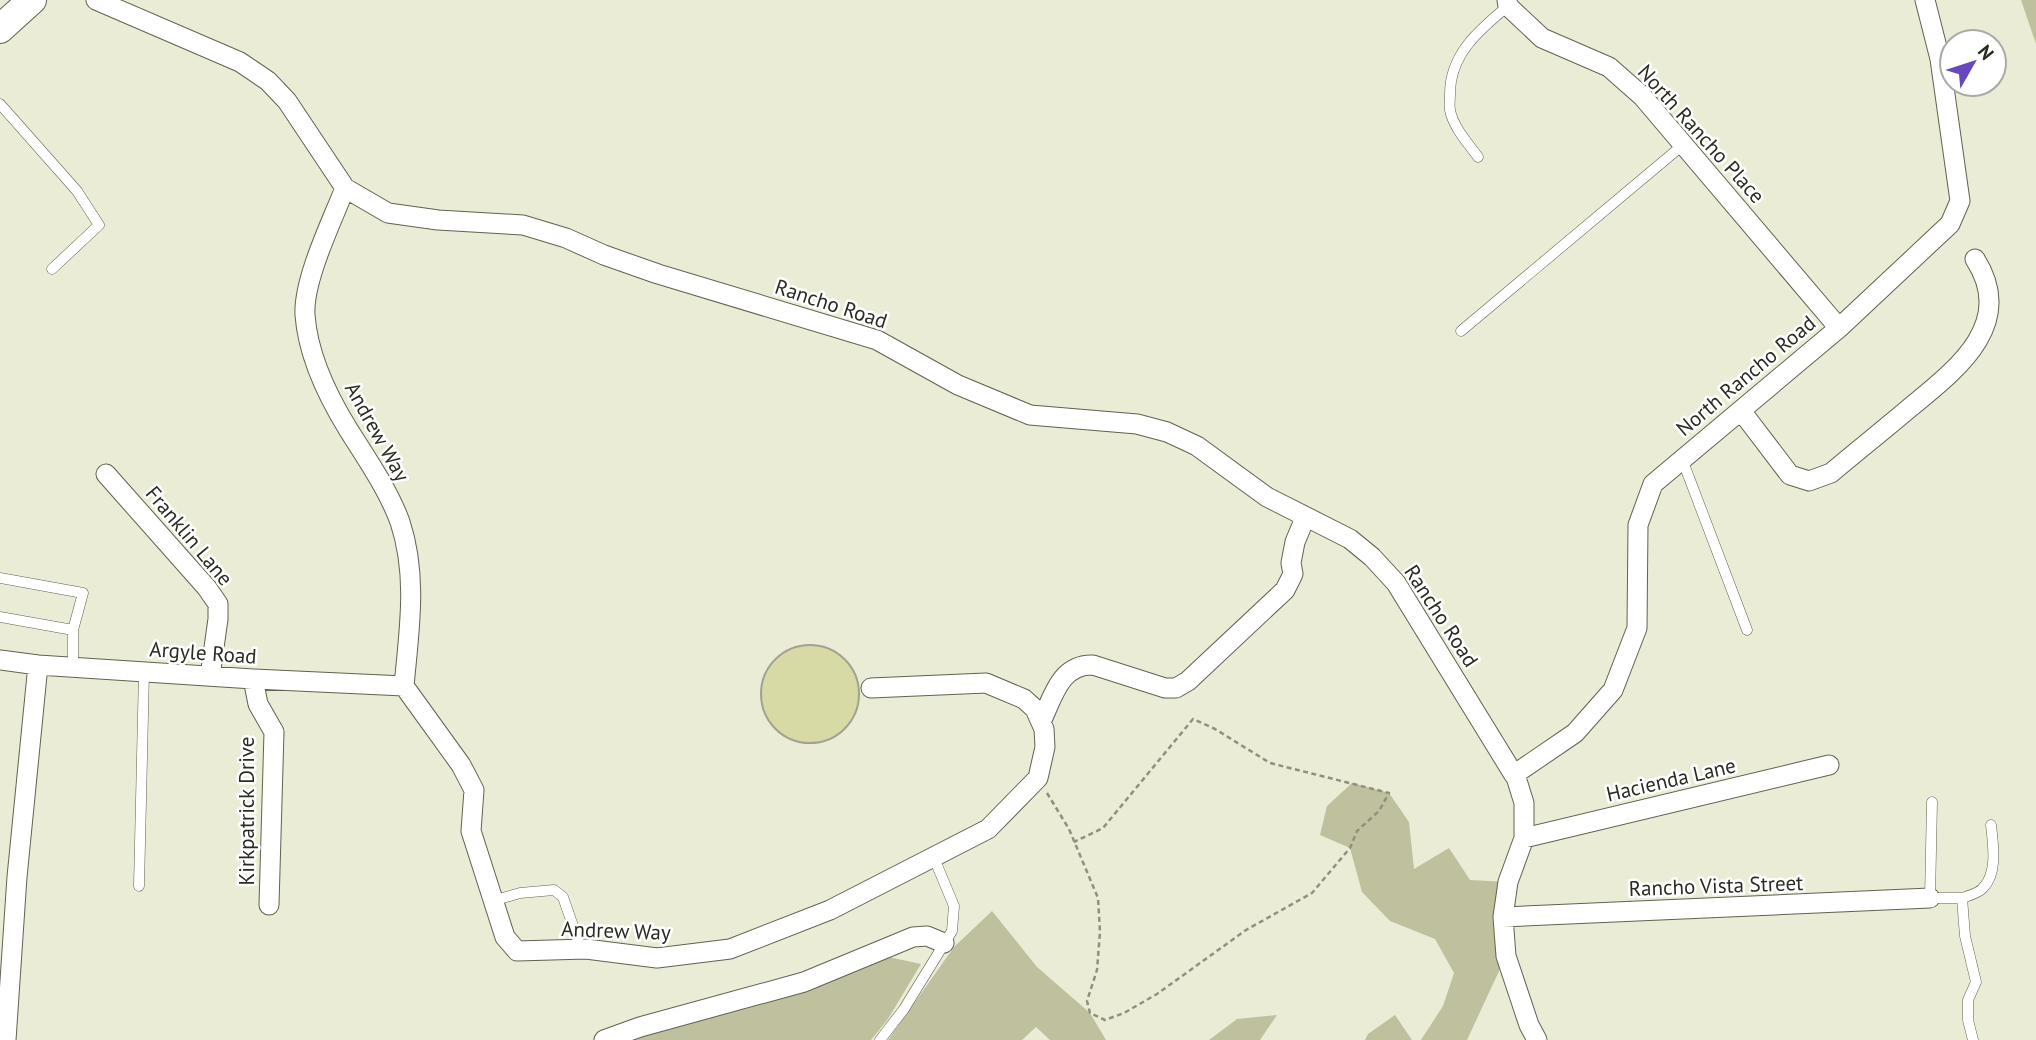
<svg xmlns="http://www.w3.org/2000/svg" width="2036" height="1040" viewBox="0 0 2036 1040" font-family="'PT Sans',sans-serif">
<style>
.green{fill:#bec09e}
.building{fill:#d7daa5;stroke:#a2a38f;stroke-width:2}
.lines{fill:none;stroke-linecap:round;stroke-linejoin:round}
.service-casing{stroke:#61624f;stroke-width:11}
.minor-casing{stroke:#61624f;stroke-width:21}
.secondary-casing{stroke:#61624f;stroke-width:30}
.path{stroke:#8f9080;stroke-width:2.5;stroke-dasharray:5 3.5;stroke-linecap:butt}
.service{stroke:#fff;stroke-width:10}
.minor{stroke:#fff;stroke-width:19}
.secondary{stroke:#fff;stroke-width:28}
.labels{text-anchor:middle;stroke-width:5;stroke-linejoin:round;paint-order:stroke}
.street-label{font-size:21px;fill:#2a2b22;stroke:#fff}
</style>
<rect width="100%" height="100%" fill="#eaecd6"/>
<path class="green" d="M 2021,0 L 2036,0 L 2036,44 Z
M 1352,783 L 1389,793 L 1409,822 L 1414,869 L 1449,848 L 1470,880 L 1508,882 L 1506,956 L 1467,1040 L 1421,1040 L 1443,1006 L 1454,973 L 1435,939 L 1390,921 L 1362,892 L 1350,848 L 1320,835 L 1327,806 Z
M 992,911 L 1037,967 L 1090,1013 L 1106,1040 L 1050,1040 L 1036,1027 L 1022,1040 L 888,1040 L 954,947 Z
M 884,956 L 921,964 L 888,1019 L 871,1040 L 624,1040 Z
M 1277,1015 L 1260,1040 L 1209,1040 L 1237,1019 Z
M 1395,1015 L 1412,1040 L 1365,1040 L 1368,1034 Z"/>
<path class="building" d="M761 694a49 49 0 1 1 98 0a49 49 0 1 1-98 0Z"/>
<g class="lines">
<g class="service-casing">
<path id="service" d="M 0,104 L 77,191 L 99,225 L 52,269
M 1478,157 C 1468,143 1453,127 1450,110 C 1449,105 1450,99 1450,94 C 1450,54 1479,30 1508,6
M 1461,331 L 1684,144
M 1682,459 L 1747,630
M 0,578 L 83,593 L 73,630 L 0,617
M 73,668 L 73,630
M 1932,802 L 1930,898 L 1962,898 L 1965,936 L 1976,982 L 1968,1000 L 1968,1020 L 1973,1040
M 139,886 L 144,672
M 1962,898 C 1968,896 1979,893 1983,888 C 1998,873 1993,844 1991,825
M 492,901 L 520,893 L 554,890 L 563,897 L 581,949
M 880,1040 L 904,1009 L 952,931 L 954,906 L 934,858"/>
</g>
<g class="minor-casing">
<path id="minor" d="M 96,0 L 240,62 L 268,81 L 287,101 L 345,188 L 388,213 L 438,220 L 523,225 L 566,238 L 604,255 L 658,274 L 877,340 L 958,385 L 1030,415 L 1137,424 L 1167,432 L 1197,446 L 1267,497 L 1350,539 L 1372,557 L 1396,583 L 1514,775 L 1515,774 L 1524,803 L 1524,838 L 1508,882 L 1503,917 L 1506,956 L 1529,1025 L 1537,1040
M 1507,0 L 1508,6 L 1542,38 L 1609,67 L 1642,96 L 1839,328
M 345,188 C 332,221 303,280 305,315 C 308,356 327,395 348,429 C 366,458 388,489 400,522 C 418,576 409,631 404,686 L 461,765 L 474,790 L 471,831 L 505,937 L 517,951 L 586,949 L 657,958 L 730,949 L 830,910 L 988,829 L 1038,778 L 1045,747 L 1044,729 L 1035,709 L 1024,699 L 986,683 L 871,688
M 1742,412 L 1790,475 L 1809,481 L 1831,473 C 1856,452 1881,432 1906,411 C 1953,372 2018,326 1975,259
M 106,474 L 207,588 L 218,604 L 218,619 L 210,676
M 0,660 L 38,665 L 253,679 L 404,686
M 253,679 L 258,704 L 274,732 L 269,905
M 1041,722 C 1053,697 1060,664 1093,665 L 1165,688 L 1176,688 L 1188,681 L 1285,590 L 1293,574 L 1291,563 L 1295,542 L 1305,518
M 1515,774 L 1575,733 L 1613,690 L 1637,628 L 1638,525 L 1653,484 L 1839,328 L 1950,224 L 1960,201 L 1940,59 L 1925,0
M 1524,838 L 1829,765
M 1503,917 L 1930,898
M 6,1040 L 17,877 L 38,665
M 604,1040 L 640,1027 L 804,982 L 913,937 L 927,936 L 944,943"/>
</g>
<g class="secondary-casing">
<path id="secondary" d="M 0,29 L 32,0"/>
</g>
<path class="path" d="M 1047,793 L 1069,829 L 1098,898 L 1100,932 L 1097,970 L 1087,1001 L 1090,1013 L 1105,1020 L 1124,1013 L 1157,994 L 1246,930 L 1312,893 L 1350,848 L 1357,831 L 1379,811 L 1389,793 L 1270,763 L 1215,729 L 1193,719 L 1103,828 L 1074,842"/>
<use href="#service" class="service"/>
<use href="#minor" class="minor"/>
<use href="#secondary" class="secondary"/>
</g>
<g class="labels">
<g class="street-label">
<text transform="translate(1701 134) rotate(48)" y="7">North Rancho Place</text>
<text transform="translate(831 304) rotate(18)" y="7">Rancho Road</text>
<text transform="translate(1746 376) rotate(-40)" y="7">North Rancho Road</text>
<text transform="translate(377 432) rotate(61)" y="7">Andrew Way</text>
<text transform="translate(189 536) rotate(50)" y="7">Franklin Lane</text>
<text transform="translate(1441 616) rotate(57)" y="7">Rancho Road</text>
<text transform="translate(203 653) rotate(4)" y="7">Argyle Road</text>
<text transform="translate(1671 780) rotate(-13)" y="7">Hacienda Lane</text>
<text transform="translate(247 811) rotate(-90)" y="7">Kirkpatrick Drive</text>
<text transform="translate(1716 886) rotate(-2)" y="7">Rancho Vista Street</text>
<text transform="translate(616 931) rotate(2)" y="7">Andrew Way</text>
</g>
</g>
<g transform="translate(1973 63) rotate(51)"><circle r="33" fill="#ffffff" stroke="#aaaaa7" stroke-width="2"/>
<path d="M0-5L12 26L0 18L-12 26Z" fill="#6748c0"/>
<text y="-10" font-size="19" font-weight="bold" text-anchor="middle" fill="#2a2b22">N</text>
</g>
</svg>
